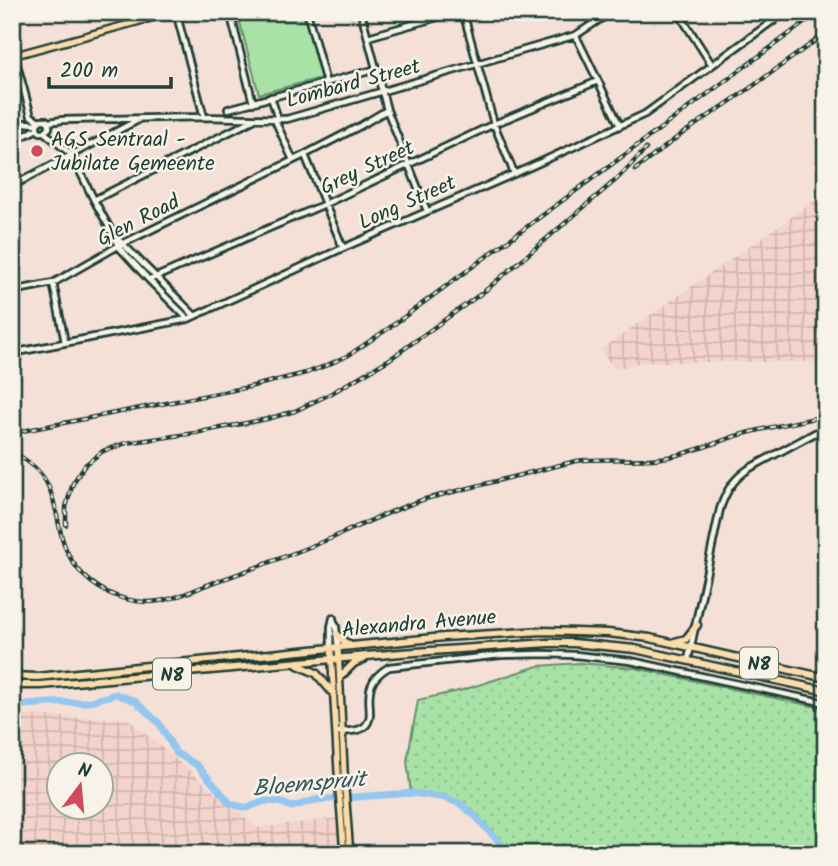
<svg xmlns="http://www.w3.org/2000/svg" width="838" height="866" viewBox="0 0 838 866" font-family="Kalam,sans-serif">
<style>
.industrial{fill:url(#industrial-grid);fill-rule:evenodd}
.grass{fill:url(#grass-dots);stroke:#64906d;stroke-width:2}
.pitch{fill:#a9e2a6;stroke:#64906d;stroke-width:2}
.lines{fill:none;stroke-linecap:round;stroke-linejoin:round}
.river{stroke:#93c6f0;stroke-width:7}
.minor-casing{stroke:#1f3d34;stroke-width:10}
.major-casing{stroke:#1f3d34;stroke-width:10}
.highway-casing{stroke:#1f3d34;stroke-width:11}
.minor{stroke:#f7f3e8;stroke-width:4.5}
.major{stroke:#fddcac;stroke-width:5}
.highway{stroke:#fddcac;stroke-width:6}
.rail-casing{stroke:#1f3d34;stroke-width:4.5}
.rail{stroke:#f7f3e8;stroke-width:2;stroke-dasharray:5;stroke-linecap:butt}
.poi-dot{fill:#d1495b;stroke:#f7f3e8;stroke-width:2.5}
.labels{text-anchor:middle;stroke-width:5;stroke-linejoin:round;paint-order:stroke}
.shield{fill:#f7f3e8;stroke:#60746a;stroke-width:2}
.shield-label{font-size:19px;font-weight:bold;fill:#1f3d34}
.street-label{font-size:21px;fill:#1f3d34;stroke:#f7f3e8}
.poi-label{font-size:21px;fill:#1f3d34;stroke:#f7f3e8;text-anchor:start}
.water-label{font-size:23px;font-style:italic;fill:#36585a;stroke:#f7f3e8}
</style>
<defs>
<pattern id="industrial-grid" width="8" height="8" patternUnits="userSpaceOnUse" patternTransform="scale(1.75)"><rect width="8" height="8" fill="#f3d3cb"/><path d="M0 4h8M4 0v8" fill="none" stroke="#d0b6af"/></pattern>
<pattern id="grass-dots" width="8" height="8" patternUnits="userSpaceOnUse" patternTransform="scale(1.75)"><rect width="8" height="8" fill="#a9e2a6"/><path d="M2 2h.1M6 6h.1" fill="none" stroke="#91c390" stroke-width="1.8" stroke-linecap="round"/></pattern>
</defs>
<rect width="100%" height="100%" fill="#f5e0d7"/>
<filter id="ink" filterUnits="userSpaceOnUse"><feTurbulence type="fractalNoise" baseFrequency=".0143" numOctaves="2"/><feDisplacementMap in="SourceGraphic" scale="14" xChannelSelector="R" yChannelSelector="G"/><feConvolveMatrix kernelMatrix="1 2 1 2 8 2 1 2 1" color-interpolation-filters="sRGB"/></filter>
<g filter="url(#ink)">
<path class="industrial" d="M 826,193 L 826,362 L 642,362 L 615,369 L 600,350 Z
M 12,715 L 128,719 L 257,828 L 337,818 L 339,854 L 12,854 ZM 60,764 L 102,764 L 102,806 L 60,806 Z"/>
<path class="grass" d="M 580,663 L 635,668 L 826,709 L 826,854 L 510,854 C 500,840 475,812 459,803 C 446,795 427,795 411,793 L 407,761 L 418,700 L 463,690 L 538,666 Z"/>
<path class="pitch" d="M 237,12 L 304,12 L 321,78 L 259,94 Z"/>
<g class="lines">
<path class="river" d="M 12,706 L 50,703 L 87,702 L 116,694 L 135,701 L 159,723 L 176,753 L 197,765 L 231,804 L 247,808 L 264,801 L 279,802 L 292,807 L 315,800 L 411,793 L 441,797 L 459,803 L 475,816 L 510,854"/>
<g class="minor-casing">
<path id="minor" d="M 176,12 L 204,117
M 230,12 L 253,103
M 307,12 L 326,83
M 361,12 L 387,110 L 427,211
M 463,12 L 494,124 L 514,173
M 678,12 L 712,65
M 768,12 L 774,21
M 576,36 L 620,126
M 368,37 L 455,12
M 12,46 L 31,116 L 39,121
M 271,97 L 278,119
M 228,109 L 377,69
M 275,120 L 293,160
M 12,122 L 37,124
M 48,122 L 63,120 L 204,117 L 287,119 L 576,35 L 611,12
M 44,132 L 49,128 L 49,123 L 46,120 L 41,120 L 37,124 L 37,129 L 40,132 L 44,132 L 72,155 L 94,200 L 114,236 L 118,246 L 149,280 L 187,318
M 12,142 L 37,129
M 305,155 L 343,248
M 12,186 L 138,120
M 94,200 L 255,119
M 115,236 L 195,316
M 149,280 L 325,204 L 494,124 L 598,81
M 53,283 L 65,342
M 12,291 L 53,283 L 118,246 L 304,155 L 360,126 L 387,110
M 12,353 L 188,319 L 343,248 L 530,167 L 645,114 L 785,12
M 333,619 L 336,627 L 338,647
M 331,648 L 331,627 L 333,618
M 688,660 L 720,509 C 726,491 733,479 750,468 L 826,427
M 339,732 C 347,731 360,732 366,725 C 378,712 355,686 389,667 L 501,655 L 543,654 L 575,655 L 631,661 L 826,703"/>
</g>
<g class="major-casing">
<path id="major" d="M 12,56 L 173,12
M 338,647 L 345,789 L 350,854
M 331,648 L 339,790 L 344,854"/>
</g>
<g class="highway-casing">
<path id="highway" d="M 337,634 L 343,641 L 351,646
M 675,642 L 686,639 L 697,625
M 298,665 L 316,673 L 333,693
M 12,676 L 37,677 L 331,648 L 444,637 L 543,631 L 608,633 L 650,638 L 826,678
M 340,677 L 354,663 L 364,659
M 12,685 L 41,685 L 401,653 L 548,643 L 573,643 L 635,649 L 826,691"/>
</g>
<use href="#minor" class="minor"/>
<use href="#major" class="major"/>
<use href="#highway" class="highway"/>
<g class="rail-casing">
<path id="rail" d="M 635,170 L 679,136 L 753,86 L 826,33
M 12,433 L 249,387 L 306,373 L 325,366 L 349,355 L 389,328 L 819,12
M 12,452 C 72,482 45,527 77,568 C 94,589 119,601 146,602 C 170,602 191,591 212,583 C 253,569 292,554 332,538 C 362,524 393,510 425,499 L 576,461 C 608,457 641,463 673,456 C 695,451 715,443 736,436 C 765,428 795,422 826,416
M 66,525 L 66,507 L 73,483 L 85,465 L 103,451 L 126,443 L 195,433 L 267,419 L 295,411 L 330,394 L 390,359 L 486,290 L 617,179 L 646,149"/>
</g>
<use href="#rail" class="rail"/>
</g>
</g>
<circle class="poi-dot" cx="37" cy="151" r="7"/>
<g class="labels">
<g class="shield">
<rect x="740" y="647.5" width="38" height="31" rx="5"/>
<rect x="153" y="658.5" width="38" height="31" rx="5"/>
</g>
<g class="shield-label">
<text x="759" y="670">N8</text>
<text x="172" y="681">N8</text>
</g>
<g class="street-label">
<text transform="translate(353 83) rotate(-15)" y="7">Lombard Street</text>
<text transform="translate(367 167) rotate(-25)" y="7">Grey Street</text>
<text transform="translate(407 202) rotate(-24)" y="7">Long Street</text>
<text transform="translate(138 220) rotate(-27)" y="7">Glen Road</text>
<text transform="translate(419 623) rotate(-5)" y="7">Alexandra Avenue</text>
</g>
<g class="poi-label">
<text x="51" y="146">AGS Sentraal -<tspan x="51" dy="24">Jubilate Gemeente</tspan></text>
</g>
<g class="water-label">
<text transform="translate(309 783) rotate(-5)" y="8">Bloemspruit</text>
</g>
</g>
<rect width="838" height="866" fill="none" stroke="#f7f3e8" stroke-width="42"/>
<rect x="21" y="21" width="796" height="824" fill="none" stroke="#1f3d34" stroke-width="2.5" filter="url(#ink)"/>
<g transform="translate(80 786) rotate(16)"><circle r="33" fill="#f7f3e8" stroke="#a1aaa0" stroke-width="2"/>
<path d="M0-5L12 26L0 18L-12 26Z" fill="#d1495b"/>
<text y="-10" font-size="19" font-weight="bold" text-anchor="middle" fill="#1f3d34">N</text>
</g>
<path d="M49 77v10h122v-10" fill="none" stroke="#1f3d34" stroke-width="3.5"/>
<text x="60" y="77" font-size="21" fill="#1f3d34" stroke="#f7f3e8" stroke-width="5" paint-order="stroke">200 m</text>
</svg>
